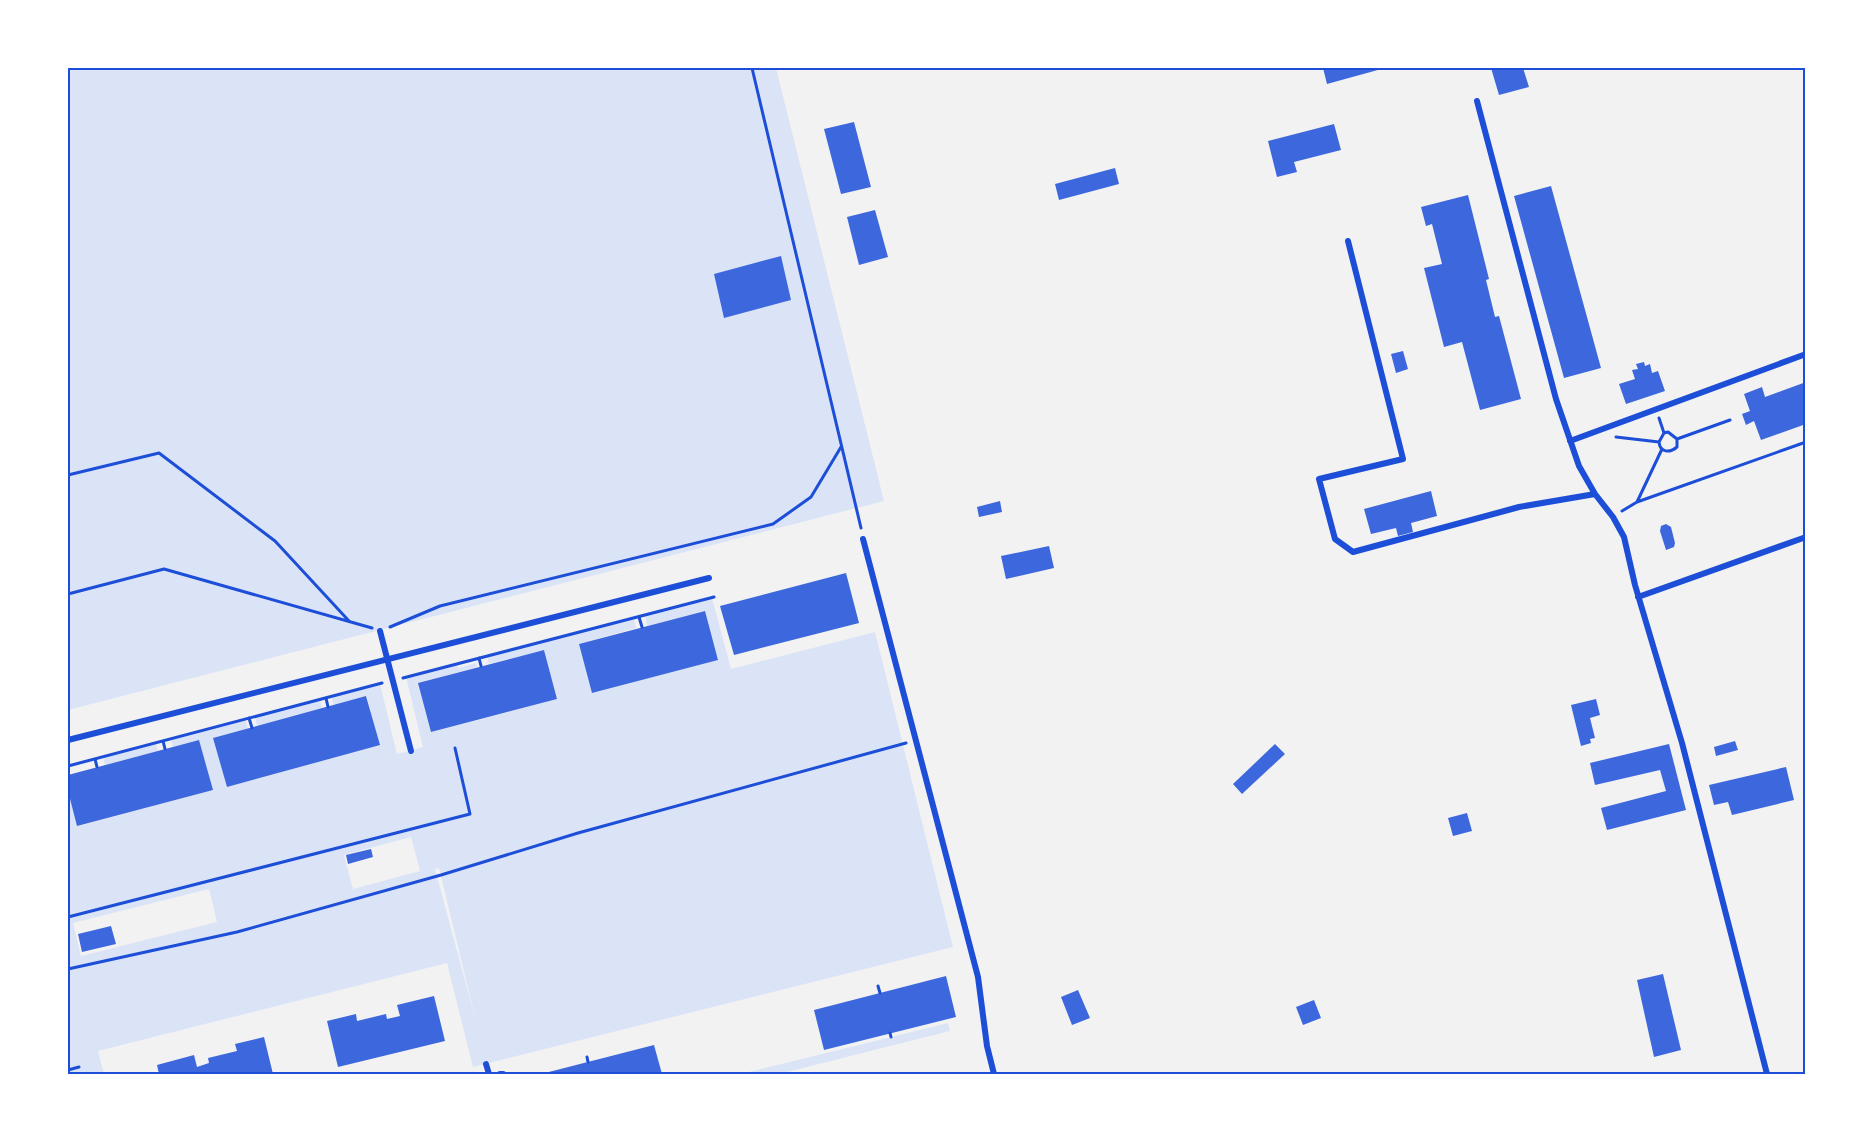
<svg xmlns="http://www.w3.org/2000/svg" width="1873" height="1142" viewBox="0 0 1873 1142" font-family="Helvetica,sans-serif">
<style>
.green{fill:#dbe4f7;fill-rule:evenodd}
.building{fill:#3d67dc}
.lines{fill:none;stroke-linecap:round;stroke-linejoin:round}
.path{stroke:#1d4ed8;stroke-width:3}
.minor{stroke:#1d4ed8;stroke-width:6}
.neatline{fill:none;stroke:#1d4ed8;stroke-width:2}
</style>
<rect width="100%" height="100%" fill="#f2f2f2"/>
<path class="green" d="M 68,68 L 776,68 L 884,501 L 68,710 Z
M 712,598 L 731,669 L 875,632 L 953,947 L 473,1067 L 447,963 L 98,1051 L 104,1074 L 68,1074 L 68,791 L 78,826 L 212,790 L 199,740 L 173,747 L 171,739 L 245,719 L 248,729 L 213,738 L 227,787 L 379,745 L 367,696 L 334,705 L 331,697 L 380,684 L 397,754 L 423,747 L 406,677 L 457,664 L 458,668 L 476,663 L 477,667 L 419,683 L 432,732 L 557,699 L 544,650 L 489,664 L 487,656 L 634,618 L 636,628 L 579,644 L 593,693 L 717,660 L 704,611 L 647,626 L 645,615 ZM 411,837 L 420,871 L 353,889 L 344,855 ZM 439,868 L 476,1021 L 435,869 ZM 209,889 L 217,922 L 81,956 L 73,923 Z
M 320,700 L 322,708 L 257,726 L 255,717 Z
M 156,743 L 158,751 L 105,765 L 103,757 Z
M 948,1023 L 950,1031 L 779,1074 L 741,1074 Z"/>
<path class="building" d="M 1323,68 L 1385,68 L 1327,84 Z
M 1491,68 L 1523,68 L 1529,87 L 1499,95 Z
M 854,122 L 871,187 L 841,194 L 824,129 Z
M 1334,124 L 1341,150 L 1294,162 L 1297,172 L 1277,177 L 1268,141 Z
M 1115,168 L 1119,184 L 1059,200 L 1055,184 Z
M 1551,186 L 1601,368 L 1564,378 L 1514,196 Z
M 1468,195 L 1489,279 L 1486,280 L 1495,317 L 1499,316 L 1521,399 L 1480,410 L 1462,342 L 1444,347 L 1424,268 L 1442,264 L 1432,224 L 1426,226 L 1421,207 Z
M 875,210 L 888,257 L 859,265 L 847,217 Z
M 781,256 L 791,300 L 724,318 L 714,274 Z
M 1403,351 L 1408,369 L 1396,373 L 1391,354 Z
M 1644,362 L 1645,366 L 1650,364 L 1652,373 L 1658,371 L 1665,391 L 1626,404 L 1619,384 L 1635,379 L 1632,370 L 1638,369 L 1636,364 Z
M 1806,382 L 1806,424 L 1761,440 L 1754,421 L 1746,425 L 1742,414 L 1750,411 L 1744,394 L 1762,387 L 1765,397 Z
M 1431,491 L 1437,516 L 1411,523 L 1413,532 L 1398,536 L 1396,528 L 1371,534 L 1364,509 Z
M 1000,501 L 1002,512 L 979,517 L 977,507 Z
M 1666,524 L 1671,527 L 1675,543 L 1674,547 L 1666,550 L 1660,531 L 1661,526 Z
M 1049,546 L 1054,568 L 1006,579 L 1001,556 Z
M 846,573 L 859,623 L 734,655 L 720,606 Z
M 705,611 L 718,660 L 592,693 L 579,644 Z
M 544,650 L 557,699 L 431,732 L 418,683 Z
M 366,696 L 380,745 L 227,787 L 213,738 Z
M 1596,699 L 1600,715 L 1590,718 L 1595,738 L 1590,739 L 1591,743 L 1581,746 L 1571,705 Z
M 199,740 L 213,790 L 77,826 L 68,791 L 68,775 Z
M 1735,741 L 1738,750 L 1716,756 L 1714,747 Z
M 1275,744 L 1285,754 L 1242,794 L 1233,784 Z
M 1669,744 L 1686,810 L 1607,830 L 1601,808 L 1666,791 L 1660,770 L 1595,785 L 1590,763 Z
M 1786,767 L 1794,800 L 1732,815 L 1728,802 L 1714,805 L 1709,785 Z
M 1467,813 L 1472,831 L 1453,836 L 1448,818 Z
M 371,849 L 373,857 L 348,864 L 346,855 Z
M 111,926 L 116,944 L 82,952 L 78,934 Z
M 1663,974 L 1681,1050 L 1654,1057 L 1637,980 Z
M 946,976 L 956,1017 L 824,1050 L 814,1010 Z
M 1078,990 L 1090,1018 L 1072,1025 L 1061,997 Z
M 434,996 L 445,1041 L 338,1067 L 327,1021 L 356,1014 L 357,1021 L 386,1014 L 387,1019 L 400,1016 L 397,1005 Z
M 1314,1000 L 1321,1018 L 1303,1025 L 1296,1007 Z
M 264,1037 L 273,1074 L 159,1074 L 157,1065 L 194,1055 L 197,1067 L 209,1063 L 208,1058 L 237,1051 L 235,1044 Z
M 654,1045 L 662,1074 L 541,1074 Z"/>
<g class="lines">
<path class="path" d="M 752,68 L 861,528
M 1659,418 L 1664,433
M 1616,437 L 1659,442 C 1660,453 1670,453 1677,447 L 1677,439 L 1668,432 L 1664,433 L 1659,442
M 1677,439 L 1730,420
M 68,475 L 159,453 L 275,541 L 349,621
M 1637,502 L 1662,449
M 1622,511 L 1637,502 L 1806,442
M 68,594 L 164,569 L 372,628
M 639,617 L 642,627
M 390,627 L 440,606 L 773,524 L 811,497 L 841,447
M 479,658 L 481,666
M 403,678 L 714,597
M 326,698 L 328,707
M 249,718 L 252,728
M 163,741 L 165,749
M 95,759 L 97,767
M 68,766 L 382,683
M 68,917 L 470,814 L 455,748
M 68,969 L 237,932 L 441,875 L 578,833 L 906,743
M 878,986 L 880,993
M 890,1033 L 891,1037
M 587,1057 L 588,1062
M 68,1070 L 79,1067"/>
<path class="minor" d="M 1477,101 L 1556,399 L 1579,466 L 1595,494 L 1613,517 L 1624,537 L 1635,585 L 1682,743 L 1767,1074
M 1348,241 L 1403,459 L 1319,479 L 1335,539 L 1353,552 L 1519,507 L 1595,494
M 1570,441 L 1806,354
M 863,539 L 978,977 L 987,1046 L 994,1074
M 1638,597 L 1806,537
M 380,631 L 411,751
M 68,740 L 709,578
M 486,1064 L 489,1074
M 500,1074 L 503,1074"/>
</g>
<rect width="1873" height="1142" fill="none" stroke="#ffffff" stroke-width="138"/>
<rect x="69" y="69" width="1735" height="1004" class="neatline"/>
</svg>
